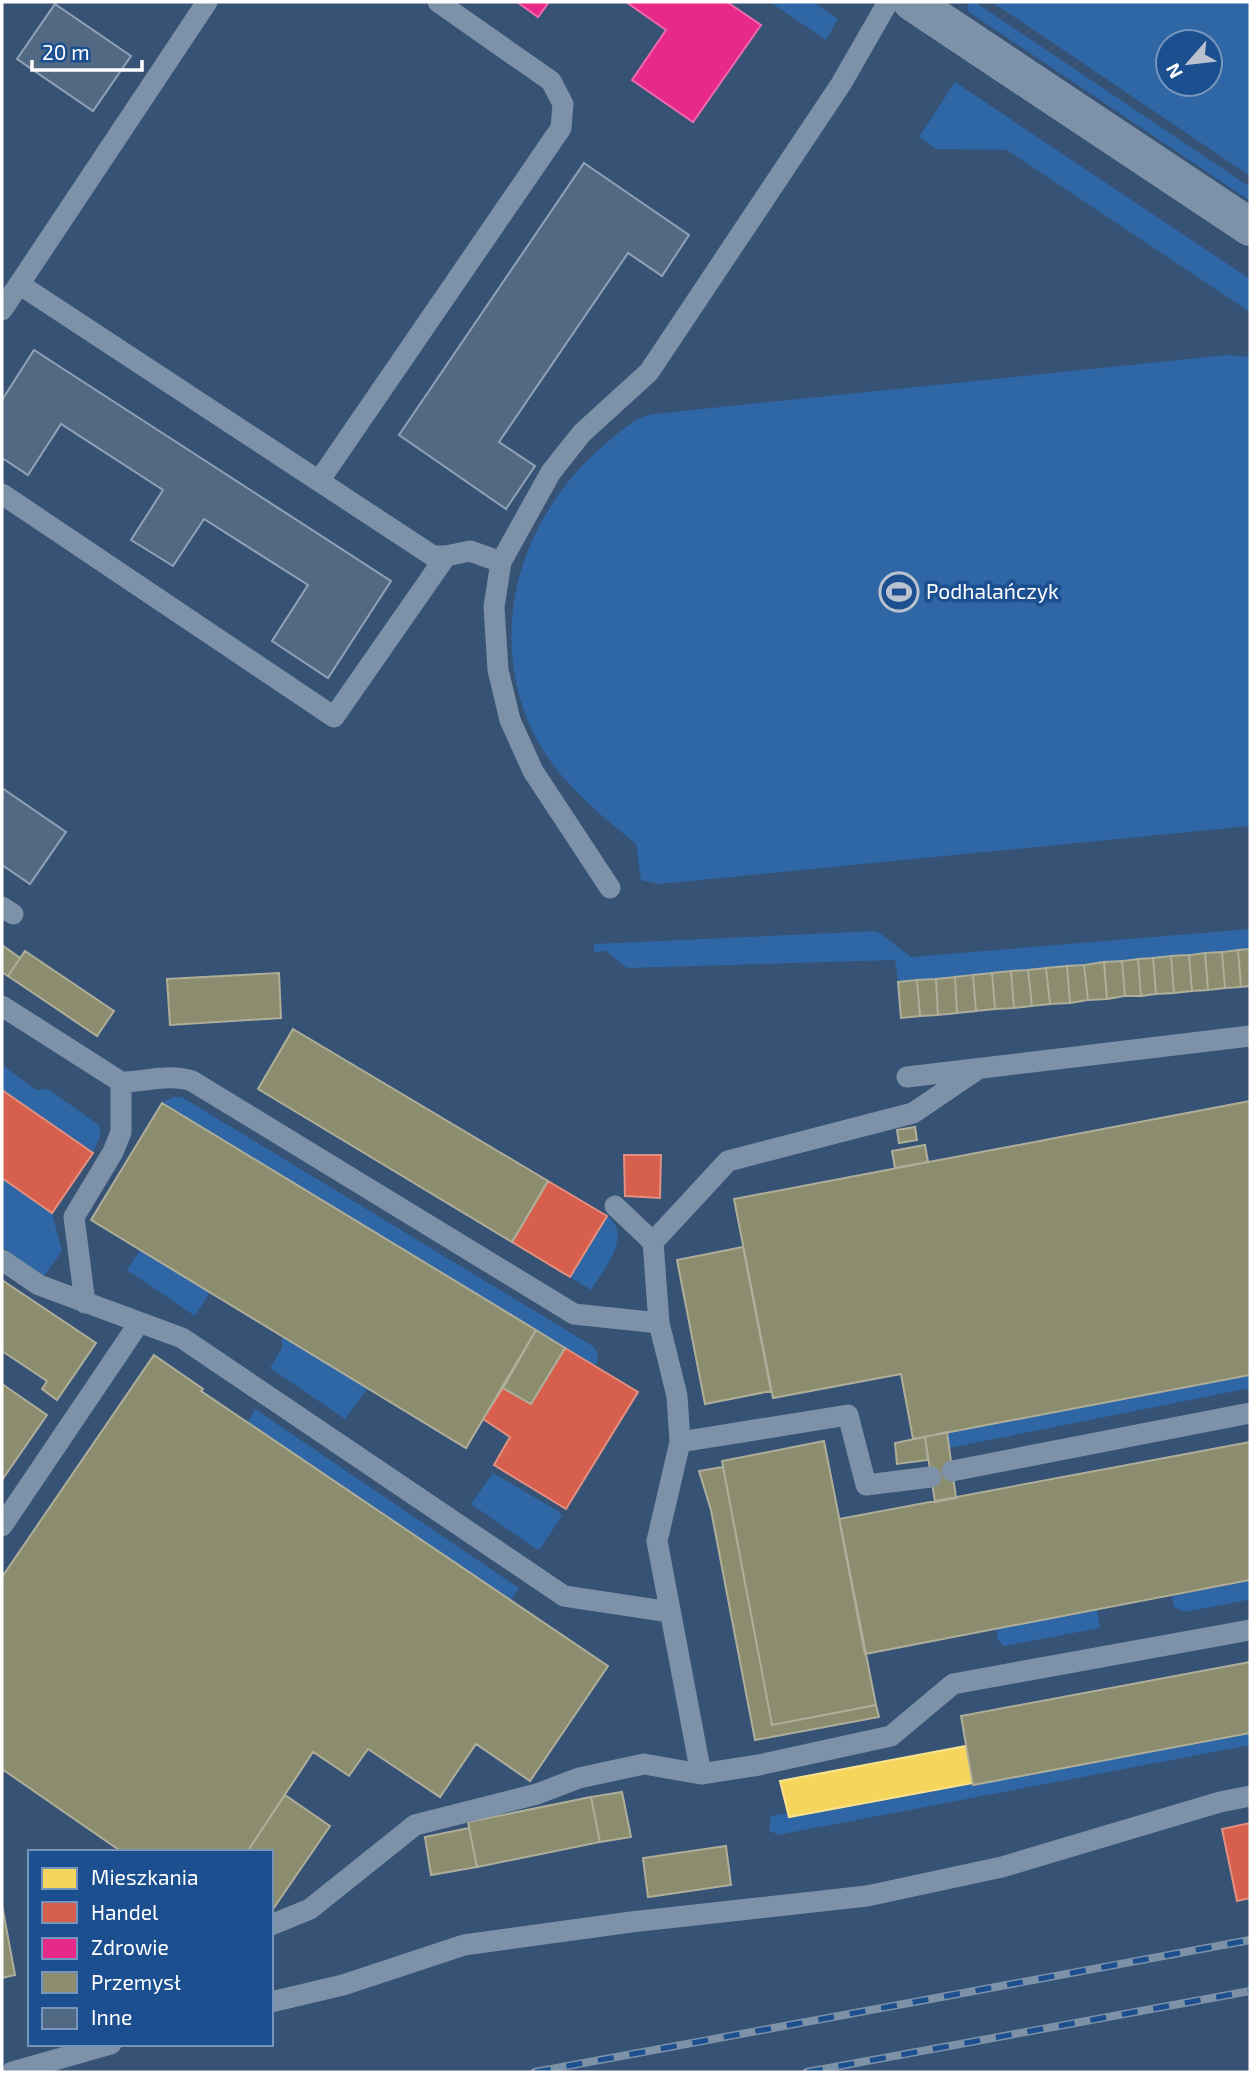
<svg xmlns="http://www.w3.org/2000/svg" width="1252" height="2074" viewBox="0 0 1252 2074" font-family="'Exo 2',sans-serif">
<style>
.green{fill:#2f66a5;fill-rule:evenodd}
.homes{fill:#f6d55c;stroke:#f9e28d;stroke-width:2}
.shops{fill:#d6604d;stroke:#e29082;stroke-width:2}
.health{fill:#e7298a;stroke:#ee69ad;stroke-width:2}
.industry{fill:#8c8c6e;stroke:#aeae9a;stroke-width:2}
.building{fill:#526984;stroke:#92a2b6;stroke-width:2}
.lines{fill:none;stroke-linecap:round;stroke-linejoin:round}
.service{stroke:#7d92a8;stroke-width:21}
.tertiary{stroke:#7d92a8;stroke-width:38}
.rail-casing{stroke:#7e92a7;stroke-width:8}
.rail{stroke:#1b4f8f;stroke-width:5;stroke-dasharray:16;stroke-linecap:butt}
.labels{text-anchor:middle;stroke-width:7;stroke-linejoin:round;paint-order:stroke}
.poi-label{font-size:21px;fill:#fff;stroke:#1b4f8f;text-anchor:start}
</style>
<rect width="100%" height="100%" fill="#365274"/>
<path class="green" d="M 770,2 L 813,2 L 838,19 L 826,40 Z
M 970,2 L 975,2 L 1250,187 L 1250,201 L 969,12 L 967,7 Z
M 991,2 L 1250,2 L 1250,176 L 1007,12 ZM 1168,42 L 1210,42 L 1210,84 L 1168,84 Z
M 955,82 L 1250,279 L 1250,312 L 1007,150 L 936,149 L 919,137 Z
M 1227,355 L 1250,357 L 1250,826 L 660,884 L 641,880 L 636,844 C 594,810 549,773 528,721 C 490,628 520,526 590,458 C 605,444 622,428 640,418 C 651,413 669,413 682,411 Z
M 1250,929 L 1250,949 L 898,982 L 895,960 L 627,968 L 606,951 L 594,952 L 594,944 L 877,931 L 911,957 Z
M 2,1065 L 36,1090 L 48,1089 L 99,1125 L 101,1134 L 93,1153 L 2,1090 Z
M 173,1097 L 181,1097 L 190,1102 L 594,1347 C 598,1354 599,1359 595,1366 L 162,1103 Z
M 2,1178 L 52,1213 L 62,1251 L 44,1276 L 2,1247 Z
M 607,1216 C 634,1235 603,1270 591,1290 L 570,1277 Z
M 140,1250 L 210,1292 L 195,1316 L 127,1270 Z
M 282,1336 L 368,1388 L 345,1419 L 270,1368 L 282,1348 Z
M 1250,1375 L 1250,1388 L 949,1448 L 947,1432 Z
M 255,1409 L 519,1588 L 511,1600 L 248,1422 Z
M 493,1473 L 558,1511 L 562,1516 L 540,1549 L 536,1549 L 471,1504 Z
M 1250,1581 L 1250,1597 L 1247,1600 L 1185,1612 L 1174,1607 L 1172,1596 Z
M 1097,1610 L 1100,1628 L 1004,1646 L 998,1640 L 996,1629 Z
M 1250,1733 L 1250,1745 L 778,1835 L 769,1830 L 771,1816 L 788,1813 L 789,1817 Z"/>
<path class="homes" d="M 966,1746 L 973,1783 L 789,1817 L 780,1781 Z"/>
<path class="shops" d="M 2,1090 L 93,1153 L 52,1213 L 2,1178 Z
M 624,1155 L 661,1155 L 660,1198 L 625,1196 Z
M 548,1181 L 607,1216 L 570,1277 L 512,1242 Z
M 565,1348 L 638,1392 L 566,1509 L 494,1465 L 510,1437 L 483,1419 L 503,1388 L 531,1404 Z
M 1250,1823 L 1250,1898 L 1237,1901 L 1222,1829 Z"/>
<path class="health" d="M 517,2 L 549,2 L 538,17 Z
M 626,2 L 727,2 L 761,25 L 693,122 L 632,80 L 666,30 Z"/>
<path class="industry" d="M 2,945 L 20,958 L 8,976 L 2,972 Z
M 1250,949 L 1250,986 L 1241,987 L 1238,950 Z
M 1238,950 L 1241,987 L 1225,988 L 1222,952 Z
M 25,951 L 114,1011 L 97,1036 L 8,976 Z
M 1222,952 L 1225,988 L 1208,990 L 1205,953 Z
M 1205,953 L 1208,990 L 1192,991 L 1189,955 Z
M 1189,955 L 1192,991 L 1174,993 L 1171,956 Z
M 1171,956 L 1174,993 L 1156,994 L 1153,958 Z
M 1153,958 L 1156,994 L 1141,996 L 1138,959 Z
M 1138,959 L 1141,996 L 1125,996 L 1122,961 Z
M 1122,961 L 1125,996 L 1107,999 L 1104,962 Z
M 1104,962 L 1107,999 L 1088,1000 L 1084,965 Z
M 1084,965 L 1088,1000 L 1070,1003 L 1067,966 Z
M 1067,966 L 1070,1003 L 1050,1004 L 1046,968 Z
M 1046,968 L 1050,1004 L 1032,1006 L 1028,970 Z
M 1028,970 L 1032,1006 L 1014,1008 L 1011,971 Z
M 1011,971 L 1014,1008 L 995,1009 L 992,973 Z
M 279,973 L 281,1018 L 170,1025 L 167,979 Z
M 992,973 L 995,1009 L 976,1011 L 973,975 Z
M 973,975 L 976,1011 L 957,1013 L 955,977 Z
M 955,977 L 957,1013 L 938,1015 L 936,979 Z
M 936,979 L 938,1015 L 920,1016 L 917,980 Z
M 917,980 L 920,1016 L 901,1018 L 898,982 Z
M 293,1029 L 548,1181 L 512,1242 L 258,1089 Z
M 1250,1101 L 1250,1375 L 913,1439 L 901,1374 L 773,1398 L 734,1199 Z
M 162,1103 L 536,1330 L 466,1448 L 91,1220 Z
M 915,1127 L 917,1140 L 899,1143 L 897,1130 Z
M 925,1145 L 928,1162 L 895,1168 L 892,1151 Z
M 743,1247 L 771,1391 L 705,1404 L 677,1260 Z
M 2,1280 L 96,1343 L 57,1400 L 42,1389 L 47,1381 L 2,1351 Z
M 536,1330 L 565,1348 L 531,1404 L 503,1388 Z
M 154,1355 L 203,1389 L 201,1391 L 608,1666 L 530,1781 L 476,1744 L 440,1797 L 368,1749 L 349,1776 L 313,1752 L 247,1852 L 122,1852 L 2,1769 L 2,1577 Z
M 2,1384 L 47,1415 L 2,1480 Z
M 947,1432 L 956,1498 L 935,1502 L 925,1437 Z
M 925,1437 L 928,1460 L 897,1464 L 895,1443 Z
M 824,1441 L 876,1705 L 772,1725 L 722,1461 Z
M 1250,1442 L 1250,1580 L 865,1654 L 839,1519 Z
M 723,1467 L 772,1725 L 876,1705 L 879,1717 L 755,1740 L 711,1510 L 699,1471 Z
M 1250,1662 L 1250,1733 L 973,1785 L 961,1716 Z
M 622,1792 L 631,1837 L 600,1842 L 591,1797 Z
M 285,1795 L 330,1826 L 271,1912 L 271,1852 L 247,1852 Z
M 591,1797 L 600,1842 L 477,1867 L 468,1822 Z
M 469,1828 L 477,1867 L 431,1875 L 425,1837 Z
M 726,1846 L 731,1885 L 648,1897 L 643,1858 Z
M 2,1905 L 15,1975 L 2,1978 Z"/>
<path class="building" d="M 55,4 L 131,56 L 93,111 L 17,59 Z
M 584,163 L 689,235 L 662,276 L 628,253 L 499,442 L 535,466 L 506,509 L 399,435 Z
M 34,350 L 391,581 L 328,678 L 272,641 L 308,585 L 204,519 L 173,566 L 131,540 L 163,490 L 61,424 L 28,475 L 2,458 L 2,400 Z
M 2,788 L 66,832 L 30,884 L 2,865 Z"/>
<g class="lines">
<path class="service" d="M 19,284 L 433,556 L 446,556 L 470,551 L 501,562
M 2,310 L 207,2
M 319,481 L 561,128 L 563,104 L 551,81 L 438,2
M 2,494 L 334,717 L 446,556
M 610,888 L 533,771 L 510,720 L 498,670 L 494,607 L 501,562 L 551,472 L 582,433 L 649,372 L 841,84 L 888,2
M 2,907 L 13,914
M 2,1006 L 121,1082 C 145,1082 169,1073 192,1081 L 574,1314 L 659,1323
M 907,1077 L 1250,1036
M 615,1206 L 653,1242
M 2,1260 L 39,1285 L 182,1338 L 564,1596 L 670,1612
M 85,1303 L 74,1217 L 113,1152 L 121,1132 L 121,1082
M 680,1442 L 848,1415 L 866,1485 L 931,1477
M 952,1471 L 1250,1413
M 2,1526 L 139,1323
M 701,1774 L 657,1541 L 680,1442 L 677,1396 L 659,1323 L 653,1242 L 728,1161 L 913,1113 L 978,1069
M 271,1925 L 310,1909 L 415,1825 L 537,1794 L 579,1778 L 644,1764 L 701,1774 L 759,1765 L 891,1736 L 953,1684 L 1250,1630
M 271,2002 L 343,1985 L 464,1945 L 631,1922 L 867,1896 L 1002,1867 L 1220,1802 L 1250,1796
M 12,2072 L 111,2044"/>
<path class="tertiary" d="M 912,2 L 1250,227"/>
<g class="rail-casing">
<path id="rail" d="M 535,2072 L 1250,1940
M 807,2072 L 1250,1991"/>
</g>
<use href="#rail" class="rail"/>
</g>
<defs>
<g id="stadium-ring" transform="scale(2.0125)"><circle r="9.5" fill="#1b4f8f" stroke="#b9c2ce" stroke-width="1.5"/><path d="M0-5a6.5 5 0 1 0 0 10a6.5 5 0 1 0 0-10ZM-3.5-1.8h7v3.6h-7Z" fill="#b9c2ce"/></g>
</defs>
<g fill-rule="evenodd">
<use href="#stadium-ring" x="899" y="592"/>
</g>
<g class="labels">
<g class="poi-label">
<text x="926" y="599">Podhalańczyk</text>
</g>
</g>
<rect width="1252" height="2074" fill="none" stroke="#ffffff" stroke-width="7"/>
<rect x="28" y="1850" width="245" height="196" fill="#1b4f8f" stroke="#7695bc" stroke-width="2"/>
<rect x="42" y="1868" width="35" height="21" fill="#f6d55c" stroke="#7695bc" stroke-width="2"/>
<text x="91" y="1885" font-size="21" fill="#ffffff">Mieszkania</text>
<rect x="42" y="1902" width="35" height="21" fill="#d6604d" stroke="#7695bc" stroke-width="2"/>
<text x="91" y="1920" font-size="21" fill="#ffffff">Handel</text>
<rect x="42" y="1938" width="35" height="21" fill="#e7298a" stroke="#7695bc" stroke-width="2"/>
<text x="91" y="1955" font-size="21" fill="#ffffff">Zdrowie</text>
<rect x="42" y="1972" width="35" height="21" fill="#8c8c6e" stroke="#7695bc" stroke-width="2"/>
<text x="91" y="1990" font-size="21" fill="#ffffff">Przemysł</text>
<rect x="42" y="2008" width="35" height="21" fill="#526984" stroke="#7695bc" stroke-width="2"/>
<text x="91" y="2025" font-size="21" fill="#ffffff">Inne</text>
<g transform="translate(1189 63) rotate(242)"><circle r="33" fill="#1b4f8f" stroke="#7695bc" stroke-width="2"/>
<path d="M0-5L12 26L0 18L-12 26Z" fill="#b9c2ce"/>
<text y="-10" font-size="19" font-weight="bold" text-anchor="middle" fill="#ffffff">N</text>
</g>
<path d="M32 60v10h110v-10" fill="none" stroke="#ffffff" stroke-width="3.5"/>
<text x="42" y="60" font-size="21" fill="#ffffff" stroke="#1b4f8f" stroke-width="5" paint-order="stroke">20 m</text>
</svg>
